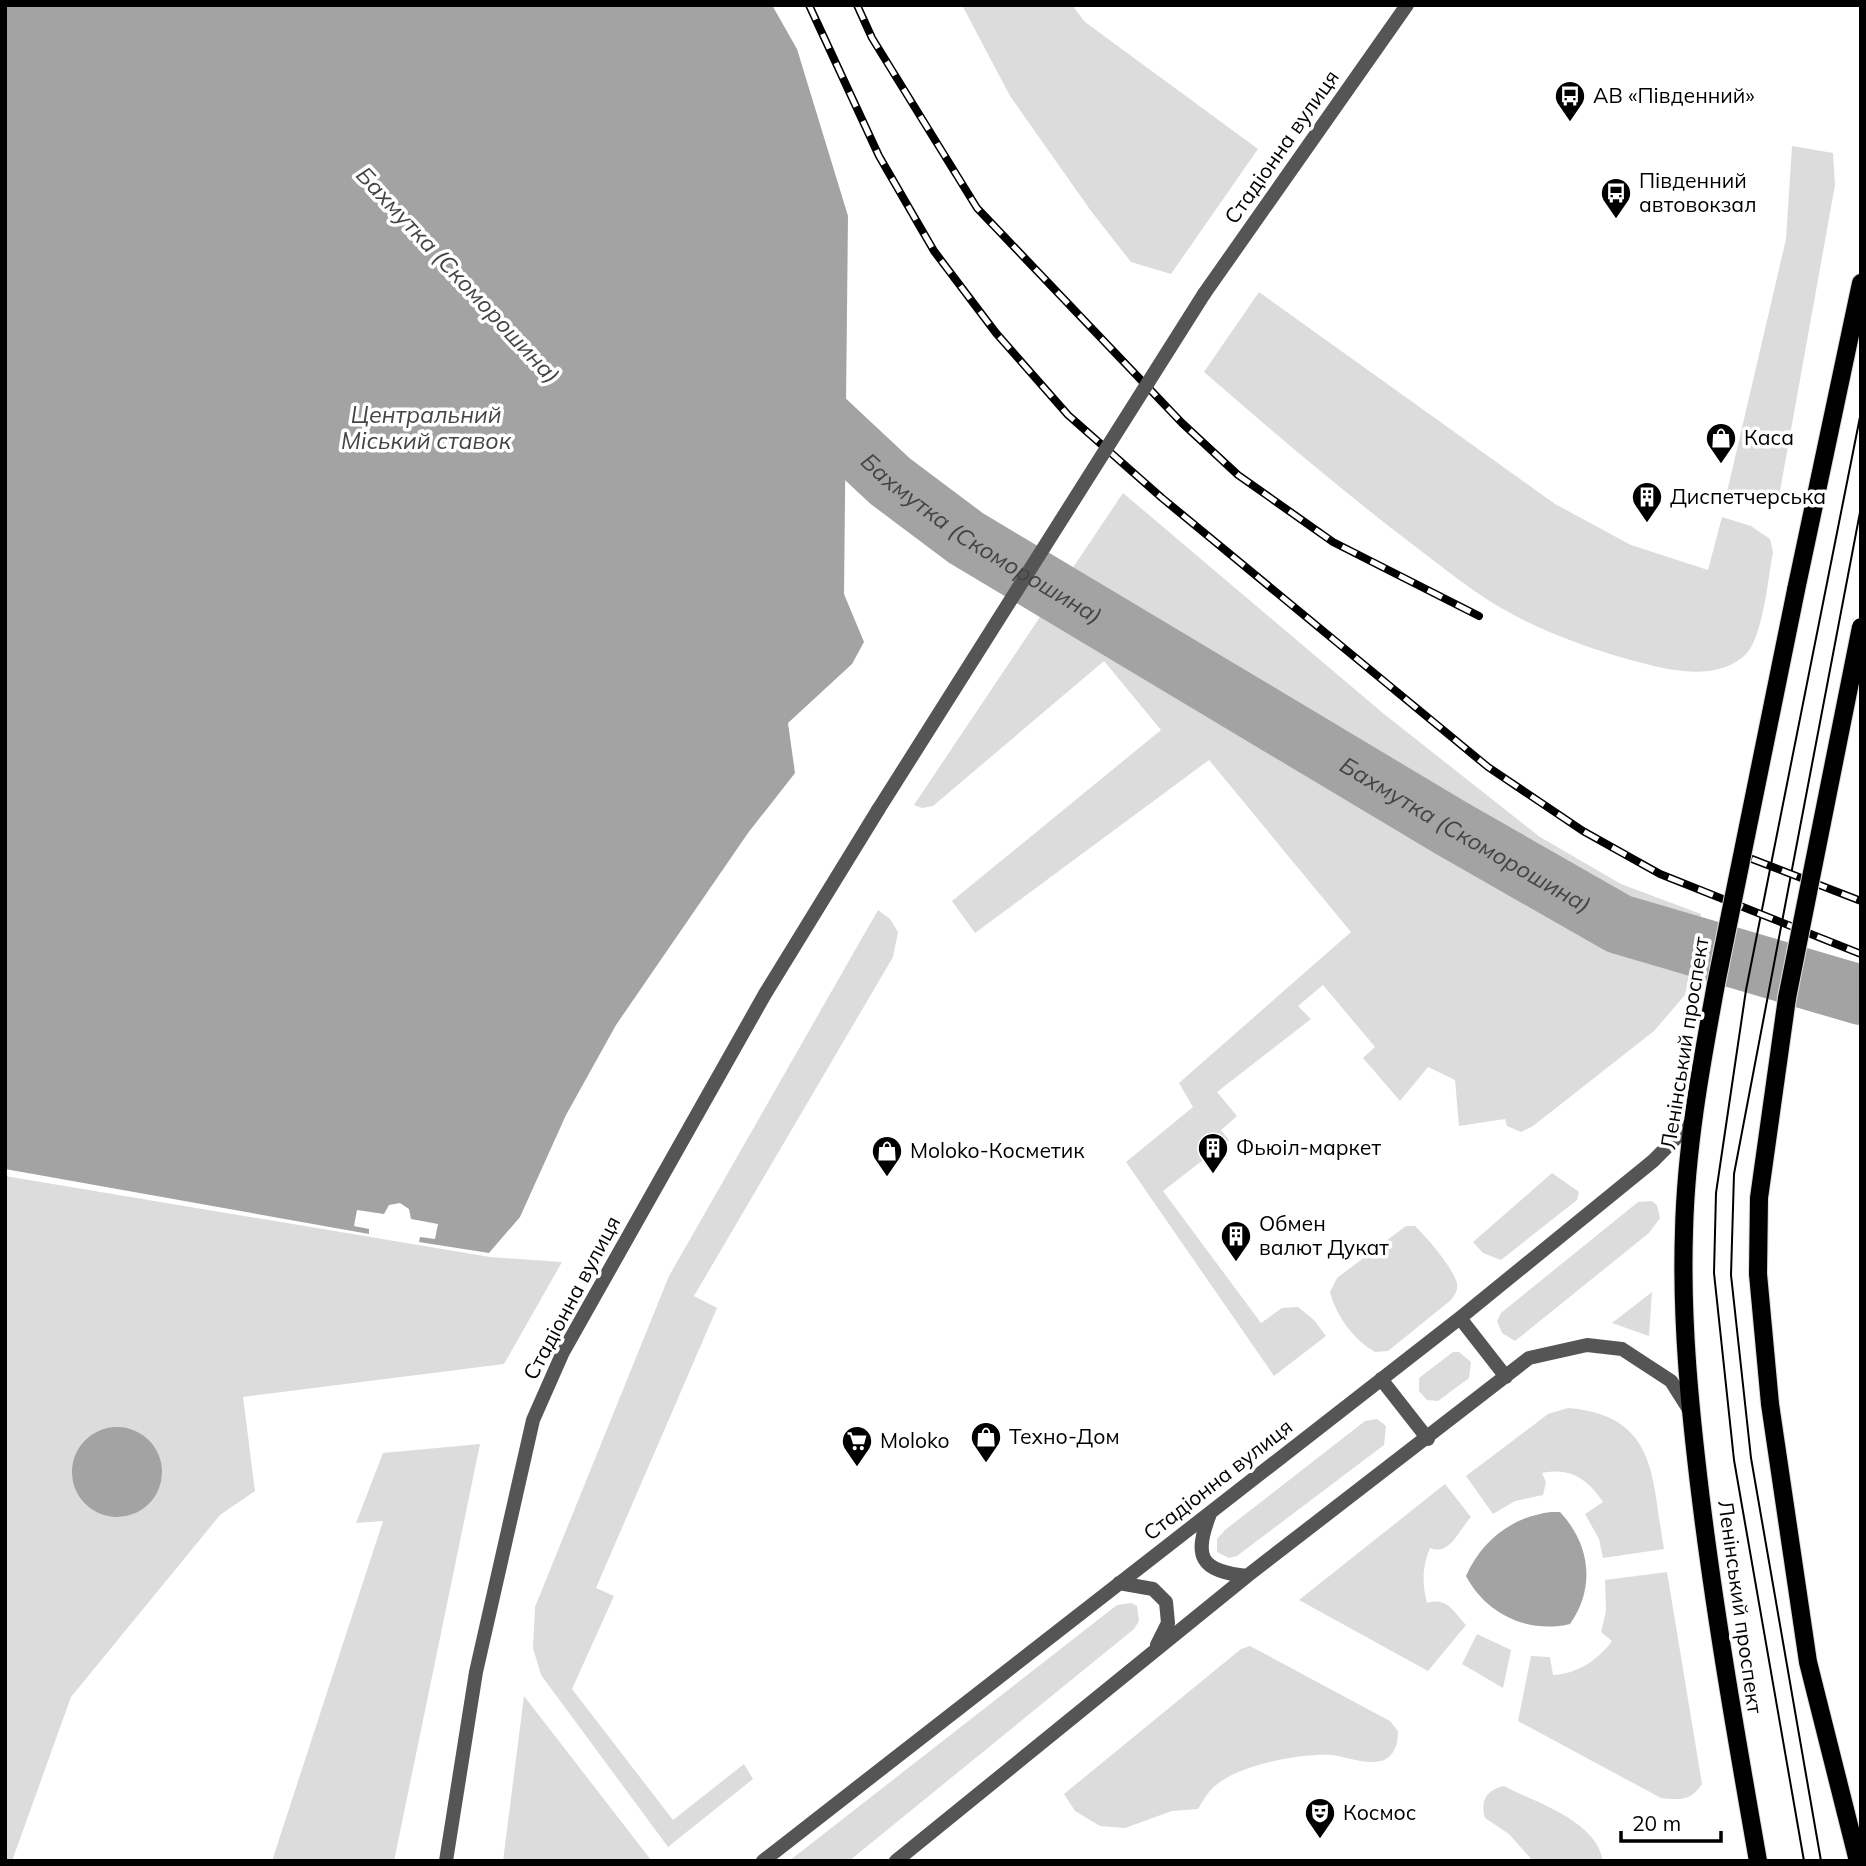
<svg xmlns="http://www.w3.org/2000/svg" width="1866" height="1866" viewBox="0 0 1866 1866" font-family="Mulish,sans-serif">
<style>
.green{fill:#dcdcdc}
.water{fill:#a3a3a3}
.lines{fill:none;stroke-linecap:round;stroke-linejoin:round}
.river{stroke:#a3a3a3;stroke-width:60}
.primary-casing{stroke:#dbdbdb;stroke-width:20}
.tertiary{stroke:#555;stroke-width:14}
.primary{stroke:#000;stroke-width:18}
.tram{stroke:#000;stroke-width:2}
.rail-casing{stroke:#000;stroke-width:8}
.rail{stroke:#fff;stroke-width:5;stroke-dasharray:16;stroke-linecap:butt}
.primary-bridge-casing{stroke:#dbdbdb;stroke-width:20;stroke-linecap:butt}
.tertiary-bridge{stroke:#555;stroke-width:14}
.primary-bridge{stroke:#000;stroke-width:18}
.labels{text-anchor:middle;stroke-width:7;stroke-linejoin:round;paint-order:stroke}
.poi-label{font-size:21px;fill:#000;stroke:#fff;text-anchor:start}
.street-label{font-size:21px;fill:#000;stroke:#fff}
.water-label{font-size:23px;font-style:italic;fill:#444;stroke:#fff}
</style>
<rect width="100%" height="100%" fill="#fff"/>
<path class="green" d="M 962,5 L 1072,5 L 1085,22 L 1258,149 L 1171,274 L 1131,262 L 1091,211 L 1010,96 Z
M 1792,146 L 1833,153 L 1835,185 L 1778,502 L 1727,492 L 1786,239 Z
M 1259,292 L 1555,504 L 1631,545 L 1708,570 L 1722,517 L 1751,526 L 1770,539 L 1773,552 C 1768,577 1763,642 1743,657 C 1716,679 1677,672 1646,664 C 1602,653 1553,636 1512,614 C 1477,596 1444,568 1412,544 C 1341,490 1272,431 1204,372 Z
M 1123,493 L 1384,714 L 1540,837 L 1621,884 L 1701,914 L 1685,995 L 1654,1031 L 1533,1126 L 1521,1132 L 1507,1126 L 1505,1119 L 1459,1126 L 1455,1080 L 1428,1067 L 1400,1101 L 1363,1058 L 1375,1047 L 1323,985 L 1298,1006 L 1311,1019 L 1217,1092 L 1237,1116 L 1221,1130 L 1229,1140 L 1163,1191 L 1261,1323 L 1282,1308 L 1298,1307 L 1314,1320 L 1326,1336 L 1274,1376 L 1126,1162 L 1193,1107 L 1179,1083 L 1351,932 L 1209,760 L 975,933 L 952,901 L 1161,730 L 1104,661 L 933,806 L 922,808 L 914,805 Z
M 878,910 L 890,919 L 898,932 L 893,957 L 694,1296 L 717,1308 L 596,1588 L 614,1596 L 572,1689 L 673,1820 L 744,1764 L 753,1779 L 668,1847 L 541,1675 L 533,1648 L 535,1607 L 669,1276 Z
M 1552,1173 L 1579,1192 L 1577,1200 L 1501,1260 L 1483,1253 L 1473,1242 Z
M 5,1176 L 490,1257 L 562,1262 L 504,1364 L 243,1397 L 255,1491 L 220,1515 L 71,1697 L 12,1861 L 5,1861 Z
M 1652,1201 L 1657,1205 L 1660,1218 L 1649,1233 L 1515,1341 L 1502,1333 L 1497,1321 L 1501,1313 L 1638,1202 Z
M 1406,1226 L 1415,1226 C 1429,1240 1448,1262 1456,1280 C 1459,1288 1456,1294 1451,1300 L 1388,1351 L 1375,1352 C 1354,1340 1336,1316 1330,1292 L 1337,1278 Z
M 1652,1292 L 1649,1336 L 1612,1323 Z
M 1453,1352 L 1459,1352 L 1471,1362 L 1469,1378 L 1438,1401 L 1427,1400 L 1419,1391 L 1419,1378 Z
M 1568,1408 C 1659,1416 1651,1478 1664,1549 L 1603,1558 L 1599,1539 L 1585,1514 L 1603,1502 C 1588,1479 1570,1467 1542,1473 L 1546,1482 L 1543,1495 L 1515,1501 L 1493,1514 L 1466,1476 L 1548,1414 Z
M 1377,1419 L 1386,1426 L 1384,1445 L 1237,1556 L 1229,1558 L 1217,1552 L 1217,1539 L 1225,1530 L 1365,1421 Z
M 480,1444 L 394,1861 L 272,1861 L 383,1521 L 356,1523 L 383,1453 Z
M 1445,1484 L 1471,1517 C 1458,1531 1450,1556 1430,1548 C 1422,1568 1422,1583 1427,1603 C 1447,1597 1453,1611 1466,1625 L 1428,1671 L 1299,1600 Z
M 1667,1572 L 1702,1784 C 1691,1801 1680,1800 1661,1798 L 1518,1721 L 1531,1656 L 1550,1657 L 1553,1675 C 1577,1674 1598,1660 1612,1641 L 1601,1632 L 1606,1611 L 1605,1580 Z
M 1131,1603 L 1137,1606 L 1139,1621 L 1134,1629 L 849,1861 L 789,1861 L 1117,1605 Z
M 1477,1634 L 1511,1650 L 1503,1688 L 1462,1664 Z
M 1250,1646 L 1390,1721 L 1398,1731 C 1398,1743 1395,1757 1381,1761 C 1366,1765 1347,1757 1332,1755 C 1300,1753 1230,1766 1210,1791 C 1205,1796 1202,1803 1198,1809 L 1172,1811 L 1125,1828 L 1100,1826 L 1075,1811 L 1064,1794 L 1241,1649 Z
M 524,1696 L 651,1860 L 651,1861 L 503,1861 Z
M 1504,1786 C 1536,1803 1596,1820 1603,1861 L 1533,1861 L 1509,1834 L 1485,1818 C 1480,1801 1486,1790 1504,1786 Z"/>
<path class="water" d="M 5,5 L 772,5 L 797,49 L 848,216 L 844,594 L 864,642 L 852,664 L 788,723 L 795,773 L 748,833 L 616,1025 L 566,1115 L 520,1217 L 489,1253 L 419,1242 L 420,1237 L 435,1239 L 438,1224 L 411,1219 L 409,1209 L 400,1203 L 389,1205 L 384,1214 L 357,1210 L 354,1226 L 369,1229 L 369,1234 L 5,1169 Z
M72 1472a45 45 0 1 1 90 0a45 45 0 1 1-90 0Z
M 1551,1512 L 1560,1512 C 1590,1544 1596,1587 1570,1624 C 1528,1634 1486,1614 1466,1576 C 1482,1540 1512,1517 1551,1512 Z"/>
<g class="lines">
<path class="river" id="s1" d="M 781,396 L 813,409 L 890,481 L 966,538 L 1451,828 L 1619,924 L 1861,995"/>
<g class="primary-casing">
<path id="primary" d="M 1796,590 L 1861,283
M 1716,984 C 1701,1066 1686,1147 1684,1231 C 1681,1321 1690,1410 1701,1500 C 1716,1621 1737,1741 1758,1861
M 1787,998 L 1759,1198 L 1758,1274 L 1770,1404 L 1808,1662 L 1858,1861"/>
</g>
<path class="tertiary" d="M 1204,294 L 1407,5
M 1460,1318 L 1506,1377
M 1381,1379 L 1428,1439
M 1210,1514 C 1193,1557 1200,1571 1247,1576
M 1119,1583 L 1153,1589 L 1166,1602 L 1168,1623 L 1157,1645
M 446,1861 L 476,1672 L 533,1420 L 563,1352 L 765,994 L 878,810
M 763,1861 L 1460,1318 L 1653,1161 L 1691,1123
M 896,1861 L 1247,1576 L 1529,1358 L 1587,1345 L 1622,1349 L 1671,1381 L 1690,1411"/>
<use href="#primary" class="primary"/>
<path class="tram" d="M 1804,1861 L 1734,1460 L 1714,1273 L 1716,1193 L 1746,990 L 1861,412
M 1821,1861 L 1751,1458 L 1731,1275 L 1734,1174 L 1861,507"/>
<g class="rail-casing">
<path id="rail" d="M 809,5 L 879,156 L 934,251 L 996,333 L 1068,415 L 1162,498 L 1488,767 L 1583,831 L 1660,874 L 1861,954
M 857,5 L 872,38 L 977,208 L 1182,423 L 1238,475 L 1333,542 L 1479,616
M 1752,859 L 1861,901"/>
</g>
<use href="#rail" class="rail"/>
<g class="primary-bridge-casing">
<path id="primary-bridge" d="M 1716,984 L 1796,590
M 1787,998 L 1861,627"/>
</g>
<path class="tertiary-bridge" d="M 878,810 L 1204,294"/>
<use href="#primary-bridge" class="primary-bridge"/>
</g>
<defs>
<g id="bus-pin" transform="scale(1.575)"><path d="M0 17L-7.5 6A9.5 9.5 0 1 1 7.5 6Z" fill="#000" stroke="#fff"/><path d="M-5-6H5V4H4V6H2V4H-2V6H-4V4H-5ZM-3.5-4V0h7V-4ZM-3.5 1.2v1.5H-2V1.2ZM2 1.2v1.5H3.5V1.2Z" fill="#fff"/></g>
<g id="shop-pin" transform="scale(1.575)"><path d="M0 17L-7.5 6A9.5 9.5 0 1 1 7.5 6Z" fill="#000" stroke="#fff"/><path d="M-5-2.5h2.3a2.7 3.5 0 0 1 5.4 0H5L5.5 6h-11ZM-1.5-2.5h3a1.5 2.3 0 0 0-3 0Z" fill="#fff"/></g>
<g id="building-pin" transform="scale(1.575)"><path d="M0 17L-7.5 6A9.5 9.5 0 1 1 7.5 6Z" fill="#000" stroke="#fff"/><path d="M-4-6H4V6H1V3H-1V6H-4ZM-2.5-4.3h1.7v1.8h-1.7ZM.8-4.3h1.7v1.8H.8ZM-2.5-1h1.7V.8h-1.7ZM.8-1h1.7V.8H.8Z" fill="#fff"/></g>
<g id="supermarket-pin" transform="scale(1.575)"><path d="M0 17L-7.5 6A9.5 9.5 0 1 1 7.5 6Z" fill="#000" stroke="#fff"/><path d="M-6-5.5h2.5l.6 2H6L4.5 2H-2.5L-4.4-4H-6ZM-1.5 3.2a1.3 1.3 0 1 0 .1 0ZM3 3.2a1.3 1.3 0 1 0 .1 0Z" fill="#fff"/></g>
<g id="theatre-pin" transform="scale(1.575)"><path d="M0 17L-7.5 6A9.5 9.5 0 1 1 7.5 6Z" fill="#000" stroke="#fff"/><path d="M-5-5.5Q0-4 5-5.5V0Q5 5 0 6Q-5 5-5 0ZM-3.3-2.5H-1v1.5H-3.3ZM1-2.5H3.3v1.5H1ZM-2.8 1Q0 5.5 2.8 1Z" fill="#fff"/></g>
</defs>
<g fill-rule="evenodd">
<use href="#bus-pin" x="1570" y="96"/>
<use href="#bus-pin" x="1616" y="193"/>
<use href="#shop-pin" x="1721" y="438"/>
<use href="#building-pin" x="1647" y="497"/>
<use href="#building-pin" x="1213" y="1148"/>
<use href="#shop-pin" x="887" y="1151"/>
<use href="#building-pin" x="1236" y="1236"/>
<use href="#shop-pin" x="986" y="1437"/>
<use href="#supermarket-pin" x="857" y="1441"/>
<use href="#theatre-pin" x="1320" y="1813"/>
</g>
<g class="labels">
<g class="poi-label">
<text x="1593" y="103">АВ «Південний»</text>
<text x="1639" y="188">Південний<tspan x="1639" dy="24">автовокзал</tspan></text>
<text x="1744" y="445">Каса</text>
<text x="1670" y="504">Диспетчерська</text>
<text x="1236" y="1155">Фьюіл-маркет</text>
<text x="910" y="1158">Moloko-Косметик</text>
<text x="1259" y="1231">Обмен<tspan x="1259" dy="24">валют Дукат</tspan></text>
<text x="1009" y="1444">Техно-Дом</text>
<text x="880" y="1448">Moloko</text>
<text x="1343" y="1820">Космос</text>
</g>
<g class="street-label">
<text transform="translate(1282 147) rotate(-55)" y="7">Стадіонна вулиця</text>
<text transform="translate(1685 1043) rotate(-81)" y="7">Ленінський проспект</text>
<text transform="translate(572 1298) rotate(-62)" y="7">Стадіонна вулиця</text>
<text transform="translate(1218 1480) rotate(-38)" y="7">Стадіонна вулиця</text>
<text transform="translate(1740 1607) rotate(82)" y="7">Ленінський проспект</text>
</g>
<g class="water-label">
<text transform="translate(458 275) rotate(47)" y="8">Бахмутка (Скоморошина)</text>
<text x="426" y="423">Центральний<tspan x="426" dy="26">Міський ставок</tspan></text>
<text dy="8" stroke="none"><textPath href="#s1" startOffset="248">Бахмутка (Скоморошина)</textPath></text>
<text dy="8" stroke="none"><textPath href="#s1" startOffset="816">Бахмутка (Скоморошина)</textPath></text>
</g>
</g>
<rect width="1866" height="1866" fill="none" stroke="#000000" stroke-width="14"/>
<path d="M1621 1831v10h100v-10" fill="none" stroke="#000000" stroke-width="3.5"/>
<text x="1632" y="1831" font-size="21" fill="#000000" stroke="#ffffff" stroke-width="5" paint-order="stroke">20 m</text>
</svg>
